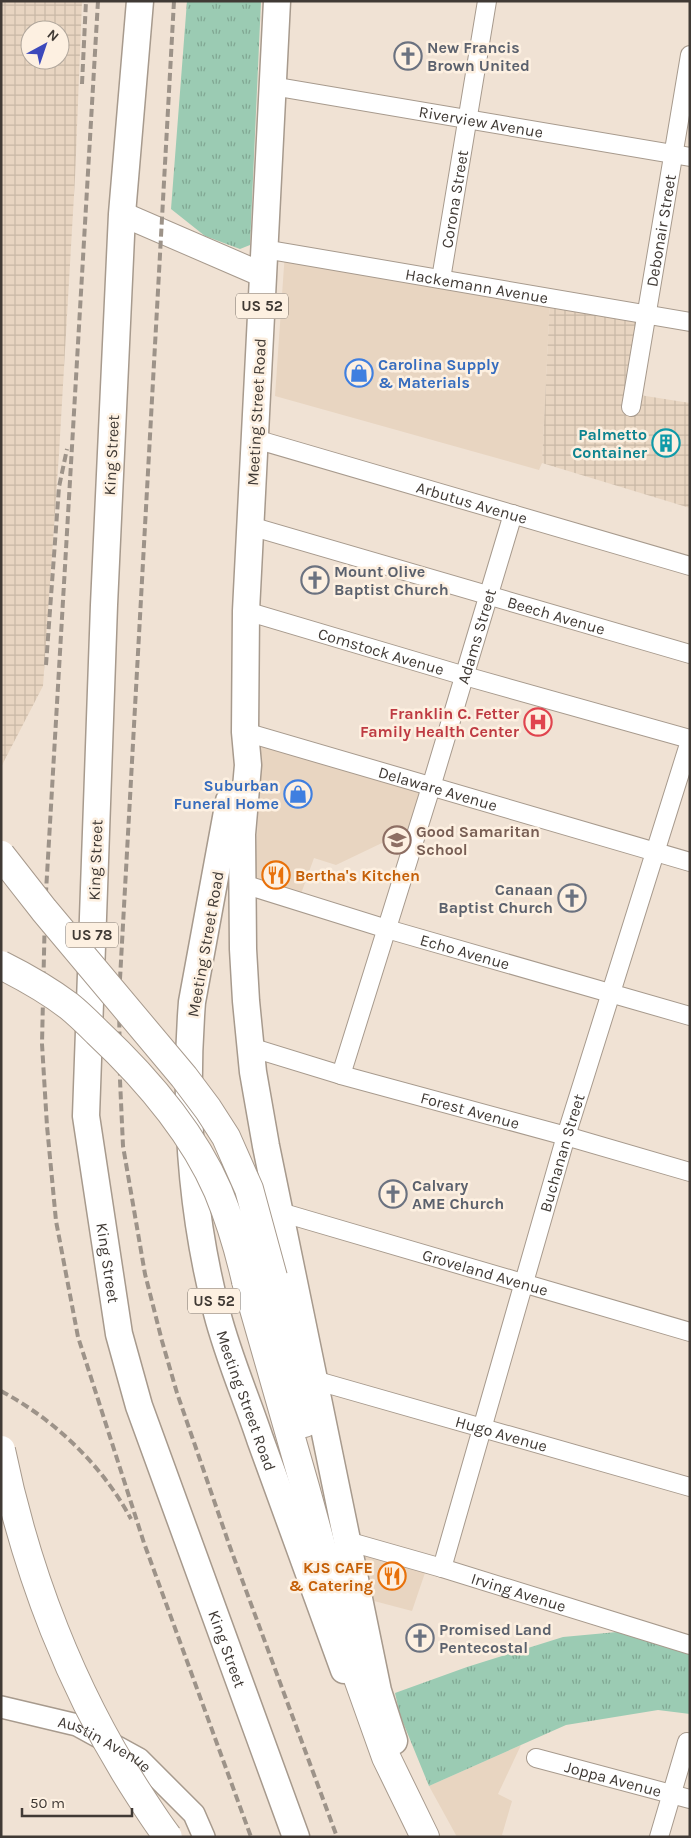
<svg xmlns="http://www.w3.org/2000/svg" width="691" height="1838" viewBox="0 0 691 1838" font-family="Karla,sans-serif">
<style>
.built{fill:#e8d5c1}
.industrial{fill:url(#industrial-grid);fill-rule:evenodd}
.grass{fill:url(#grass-tufts)}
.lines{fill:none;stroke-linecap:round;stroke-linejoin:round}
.minor-casing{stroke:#a79a8d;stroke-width:20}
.tertiary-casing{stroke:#a79a8d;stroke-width:24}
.secondary-casing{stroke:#a79a8d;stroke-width:26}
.primary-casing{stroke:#a79a8d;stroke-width:29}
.motorway-casing{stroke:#a79a8d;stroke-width:30}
.minor{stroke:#fff;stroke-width:18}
.tertiary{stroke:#fff;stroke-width:21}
.secondary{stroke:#fff;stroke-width:24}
.primary{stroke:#fff;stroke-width:26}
.motorway{stroke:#fff;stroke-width:28}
.rail{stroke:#9d9389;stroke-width:4;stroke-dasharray:8 4;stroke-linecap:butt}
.motorway-bridge-casing{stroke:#a79a8d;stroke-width:30;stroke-linecap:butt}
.motorway-bridge{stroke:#fff;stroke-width:28}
.labels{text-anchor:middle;stroke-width:5;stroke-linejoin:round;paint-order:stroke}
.shield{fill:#fdf0e1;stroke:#797169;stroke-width:1}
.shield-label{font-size:15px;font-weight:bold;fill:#403a35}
.worship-label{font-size:16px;font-weight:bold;fill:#5b616d;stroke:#fdf0e1;text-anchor:start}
.street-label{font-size:16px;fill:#403a35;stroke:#fdf0e1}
.shop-label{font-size:16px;font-weight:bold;fill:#366cbe;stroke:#fdf0e1;text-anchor:start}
.culture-label{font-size:16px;font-weight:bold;fill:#0d838f;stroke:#fdf0e1;text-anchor:end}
.health-label{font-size:16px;font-weight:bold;fill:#be3a42;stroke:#fdf0e1;text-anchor:end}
.education-label{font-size:16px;font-weight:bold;fill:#785e54;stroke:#fdf0e1;text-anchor:start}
.food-label{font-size:16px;font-weight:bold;fill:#c56008;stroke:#fdf0e1;text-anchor:start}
</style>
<defs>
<pattern id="industrial-grid" width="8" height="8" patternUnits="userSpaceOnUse" patternTransform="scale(1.25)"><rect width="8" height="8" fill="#e8d5c1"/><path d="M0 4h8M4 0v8" fill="none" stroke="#c8b8a6"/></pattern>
<pattern id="grass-tufts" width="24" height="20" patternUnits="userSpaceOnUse" patternTransform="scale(1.25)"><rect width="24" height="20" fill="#9bcbb3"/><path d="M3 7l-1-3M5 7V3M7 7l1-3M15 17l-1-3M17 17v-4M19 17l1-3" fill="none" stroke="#80a692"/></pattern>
</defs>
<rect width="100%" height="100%" fill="#f0e2d4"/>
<path class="built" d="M 285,252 L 550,298 L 542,463 L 539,470 L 275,396 Z
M 261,737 L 431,787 L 413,846 L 384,842 L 336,865 L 314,858 L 298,902 L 255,888 Z
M 363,1546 L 428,1564 L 412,1611 L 374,1601 Z
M 521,1745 L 498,1794 L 512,1801 L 502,1835 L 507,1837 L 457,1837 L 429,1786 Z"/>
<path class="industrial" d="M 1,1 L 82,1 L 75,178 L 59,454 L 43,686 L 1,767 ZM 30,30 L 60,30 L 60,60 L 30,60 Z
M 550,298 L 646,315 L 633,394 L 690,403 L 690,508 L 542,463 Z"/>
<path class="grass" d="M 187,1 L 261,1 L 250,245 L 240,249 L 205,236 L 171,209 Z
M 617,1632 L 690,1654 L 690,1714 L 658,1710 L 566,1725 L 429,1786 L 400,1715 L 395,1693 L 467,1667 L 563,1637 Z"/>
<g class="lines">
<g class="minor-casing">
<g id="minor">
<path id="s1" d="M 272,86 L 690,157"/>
<path id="s2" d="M 264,249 L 690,322"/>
<path id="s3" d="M 441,279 L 487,1"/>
<path id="s4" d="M 631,407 L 690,55"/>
<path id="s5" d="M 255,439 L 690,566"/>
<path id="s6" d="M 250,526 L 690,654"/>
<path id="s7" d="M 246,611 L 465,676 L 690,739"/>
<path id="s8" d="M 245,732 L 690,862"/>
<path id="s9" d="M 243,884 L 387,929 L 690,1016"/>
<path id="s10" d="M 250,1047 L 341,1075 L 566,1136 L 690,1172"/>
<path id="s11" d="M 341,1075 L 431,787 L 513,514"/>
<path id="s12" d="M 280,1212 L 690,1332"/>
<path id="s13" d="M 314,1380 L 690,1487"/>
<path id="s14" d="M 347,1541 L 442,1568 L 690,1645"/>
<path id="s15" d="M 442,1568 L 566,1136 L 690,741"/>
<path id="s16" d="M 536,1758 L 690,1799"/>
<path d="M 659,1837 L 687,1742"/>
</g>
</g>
<g class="tertiary-casing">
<g id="tertiary">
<path id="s17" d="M 1,1707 L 77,1725 L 139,1759 L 194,1814 L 204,1837"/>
</g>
</g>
<g class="secondary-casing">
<path id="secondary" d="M 122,214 L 263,275"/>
</g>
<g class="primary-casing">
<g id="primary">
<path id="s18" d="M 140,1 L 122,214 L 104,605 L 86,1116 L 119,1334 L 139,1406 L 296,1837"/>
<path d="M 277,1 L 246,611 L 245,732 L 248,765 L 242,834 L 243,949 L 246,1001 L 253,1072 L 266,1146 L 378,1691 L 394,1741"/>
<path id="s19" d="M 229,801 L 192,1002 C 184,1105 191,1213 217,1313 C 228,1356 246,1397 260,1439 C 288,1516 316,1593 344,1670"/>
</g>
</g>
<g class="motorway-casing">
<path id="motorway" d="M 273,1277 L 304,1423
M 246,1281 L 305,1487 L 355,1670 L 386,1757 L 425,1837"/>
</g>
<use href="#minor" class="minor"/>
<use href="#tertiary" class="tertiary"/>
<use href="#secondary" class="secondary"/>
<use href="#primary" class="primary"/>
<use href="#motorway" class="motorway"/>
<path class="rail" d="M 98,1 L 45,909 L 42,1044 L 47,1126 L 56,1221 L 78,1337 L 144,1543 L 251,1837
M 174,1 L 119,997 L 120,1080 L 123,1146 L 145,1274 L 162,1341 L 177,1393 L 230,1547 L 337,1837
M 82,84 L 86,1
M 46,665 L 59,487 L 67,449
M 1,1391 C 55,1420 102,1465 131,1519"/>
<g class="motorway-bridge-casing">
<path id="motorway-bridge" d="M 1,855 L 44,910 L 184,1077 L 208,1109 L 226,1137 L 249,1189 L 273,1277
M 1,965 C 25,977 48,990 69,1006 C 79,1014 88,1023 97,1032 C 144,1076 192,1131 218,1191 C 230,1220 239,1250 246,1281
M 1,1450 C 26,1572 72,1692 140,1796 C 149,1810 158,1824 168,1837"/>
</g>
<use href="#motorway-bridge" class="motorway-bridge"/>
</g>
<defs>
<g id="church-ring" transform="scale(1.4375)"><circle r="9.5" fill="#fdf0e1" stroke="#6b7280" stroke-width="1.5"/><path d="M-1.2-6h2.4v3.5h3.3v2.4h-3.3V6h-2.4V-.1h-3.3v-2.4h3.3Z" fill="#6b7280"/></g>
<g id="shop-ring" transform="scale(1.4375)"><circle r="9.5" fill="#fdf0e1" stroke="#3f7fe0" stroke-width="1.5"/><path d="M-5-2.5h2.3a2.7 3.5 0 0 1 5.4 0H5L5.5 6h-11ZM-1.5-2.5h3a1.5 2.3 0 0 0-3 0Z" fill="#3f7fe0"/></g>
<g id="building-ring" transform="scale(1.4375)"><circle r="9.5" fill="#fdf0e1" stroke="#0f9aa8" stroke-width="1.5"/><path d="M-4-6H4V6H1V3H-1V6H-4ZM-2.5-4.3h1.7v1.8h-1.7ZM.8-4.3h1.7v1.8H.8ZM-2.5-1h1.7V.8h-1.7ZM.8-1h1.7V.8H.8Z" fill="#0f9aa8"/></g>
<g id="hospital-ring" transform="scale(1.4375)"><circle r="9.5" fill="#fdf0e1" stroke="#e0444e" stroke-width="1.5"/><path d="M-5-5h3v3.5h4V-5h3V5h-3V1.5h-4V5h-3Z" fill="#e0444e"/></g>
<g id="school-ring" transform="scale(1.4375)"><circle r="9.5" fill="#fdf0e1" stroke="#8d6e63" stroke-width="1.5"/><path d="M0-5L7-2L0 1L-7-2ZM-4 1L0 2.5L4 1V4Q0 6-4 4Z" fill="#8d6e63"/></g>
<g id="restaurant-ring" transform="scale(1.4375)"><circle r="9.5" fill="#fdf0e1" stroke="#e8710a" stroke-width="1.5"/><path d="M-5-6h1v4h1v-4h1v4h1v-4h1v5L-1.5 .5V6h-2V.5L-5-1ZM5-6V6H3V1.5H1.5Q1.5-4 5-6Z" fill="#e8710a"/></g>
</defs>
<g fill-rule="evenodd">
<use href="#church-ring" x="408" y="56"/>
<use href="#shop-ring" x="359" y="373"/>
<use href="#building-ring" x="666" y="443"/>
<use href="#church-ring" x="315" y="580"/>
<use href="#hospital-ring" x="538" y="722"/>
<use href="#shop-ring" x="298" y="794"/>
<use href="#school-ring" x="397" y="840"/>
<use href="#restaurant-ring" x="276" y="875"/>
<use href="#church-ring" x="572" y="898"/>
<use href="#church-ring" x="393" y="1194"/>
<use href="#restaurant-ring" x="392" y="1576"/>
<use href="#church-ring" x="420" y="1638"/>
</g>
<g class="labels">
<g class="shield">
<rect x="236" y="293.5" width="52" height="25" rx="4"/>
<rect x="66" y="922.5" width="52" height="25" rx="4"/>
<rect x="188" y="1288.5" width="52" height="25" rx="4"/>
</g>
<g class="shield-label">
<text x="262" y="311">US 52</text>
<text x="92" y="940">US 78</text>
<text x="214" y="1306">US 52</text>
</g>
<g class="worship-label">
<text x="427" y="53">New Francis<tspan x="427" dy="18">Brown United</tspan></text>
<text x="334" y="577">Mount Olive<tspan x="334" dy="18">Baptist Church</tspan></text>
<text x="553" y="895" text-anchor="end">Canaan<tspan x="553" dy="18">Baptist Church</tspan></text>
<text x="412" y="1191">Calvary<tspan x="412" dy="18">AME Church</tspan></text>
<text x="439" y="1635">Promised Land<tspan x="439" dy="18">Pentecostal</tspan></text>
</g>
<g class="street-label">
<text dy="6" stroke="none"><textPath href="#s1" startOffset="212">Riverview Avenue</textPath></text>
<text dy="6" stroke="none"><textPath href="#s3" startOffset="81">Corona Street</textPath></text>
<text dy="6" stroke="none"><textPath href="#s4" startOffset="179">Debonair Street</textPath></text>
<text dy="6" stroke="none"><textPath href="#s2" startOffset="216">Hackemann Avenue</textPath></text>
<text transform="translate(256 412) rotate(-87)" y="6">Meeting Street Road</text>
<text transform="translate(111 455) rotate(-87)" y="6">King Street</text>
<text dy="6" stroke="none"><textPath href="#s5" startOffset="226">Arbutus Avenue</textPath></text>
<text dy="6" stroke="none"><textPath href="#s6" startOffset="319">Beech Avenue</textPath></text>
<text dy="6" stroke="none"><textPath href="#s11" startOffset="459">Adams Street</textPath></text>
<text dy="6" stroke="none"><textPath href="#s7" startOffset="141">Comstock Avenue</textPath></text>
<text dy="6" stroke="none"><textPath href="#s8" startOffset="201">Delaware Avenue</textPath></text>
<text transform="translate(95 860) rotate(-88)" y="6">King Street</text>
<text transform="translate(205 944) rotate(-80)" y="6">Meeting Street Road</text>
<text dy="6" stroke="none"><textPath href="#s9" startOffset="232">Echo Avenue</textPath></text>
<text dy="6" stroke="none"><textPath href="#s10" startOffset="229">Forest Avenue</textPath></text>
<text dy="6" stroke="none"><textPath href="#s15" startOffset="432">Buchanan Street</textPath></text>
<text dy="6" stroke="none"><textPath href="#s18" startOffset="1265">King Street</textPath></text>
<text dy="6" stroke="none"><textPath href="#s12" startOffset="214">Groveland Avenue</textPath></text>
<text dy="6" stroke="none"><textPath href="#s19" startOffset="610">Meeting Street Road</textPath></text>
<text dy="6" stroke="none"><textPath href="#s13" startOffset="195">Hugo Avenue</textPath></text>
<text dy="6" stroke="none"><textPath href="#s14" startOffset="179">Irving Avenue</textPath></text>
<text dy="6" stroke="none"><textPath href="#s18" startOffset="1670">King Street</textPath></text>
<text dy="6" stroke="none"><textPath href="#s17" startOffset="111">Austin Avenue</textPath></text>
<text dy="6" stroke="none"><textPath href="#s16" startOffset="80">Joppa Avenue</textPath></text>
</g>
<g class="shop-label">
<text x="378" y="370">Carolina Supply<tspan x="378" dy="18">&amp; Materials</tspan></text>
<text x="279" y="791" text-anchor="end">Suburban<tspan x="279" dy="18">Funeral Home</tspan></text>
</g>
<g class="culture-label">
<text x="647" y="440">Palmetto<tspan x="647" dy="18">Container</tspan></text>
</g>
<g class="health-label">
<text x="519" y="719">Franklin C. Fetter<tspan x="519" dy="18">Family Health Center</tspan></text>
</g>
<g class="education-label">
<text x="416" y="837">Good Samaritan<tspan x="416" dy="18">School</tspan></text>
</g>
<g class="food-label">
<text x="295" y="881">Bertha's Kitchen</text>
<text x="373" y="1573" text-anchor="end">KJS CAFE<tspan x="373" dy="18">&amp; Catering</tspan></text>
</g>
</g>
<rect width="691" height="1838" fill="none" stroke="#403a35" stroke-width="5"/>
<g transform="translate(45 45) rotate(40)"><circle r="24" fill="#fdf0e1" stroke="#b1a79c"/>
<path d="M0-4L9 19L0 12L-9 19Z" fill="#3c49bc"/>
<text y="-8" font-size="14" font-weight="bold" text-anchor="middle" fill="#403a35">N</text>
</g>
<path d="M22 1808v8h110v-8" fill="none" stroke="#403a35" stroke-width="2.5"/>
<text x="30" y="1808" font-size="15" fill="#403a35" stroke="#fdf0e1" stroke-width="4" paint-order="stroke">50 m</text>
</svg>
